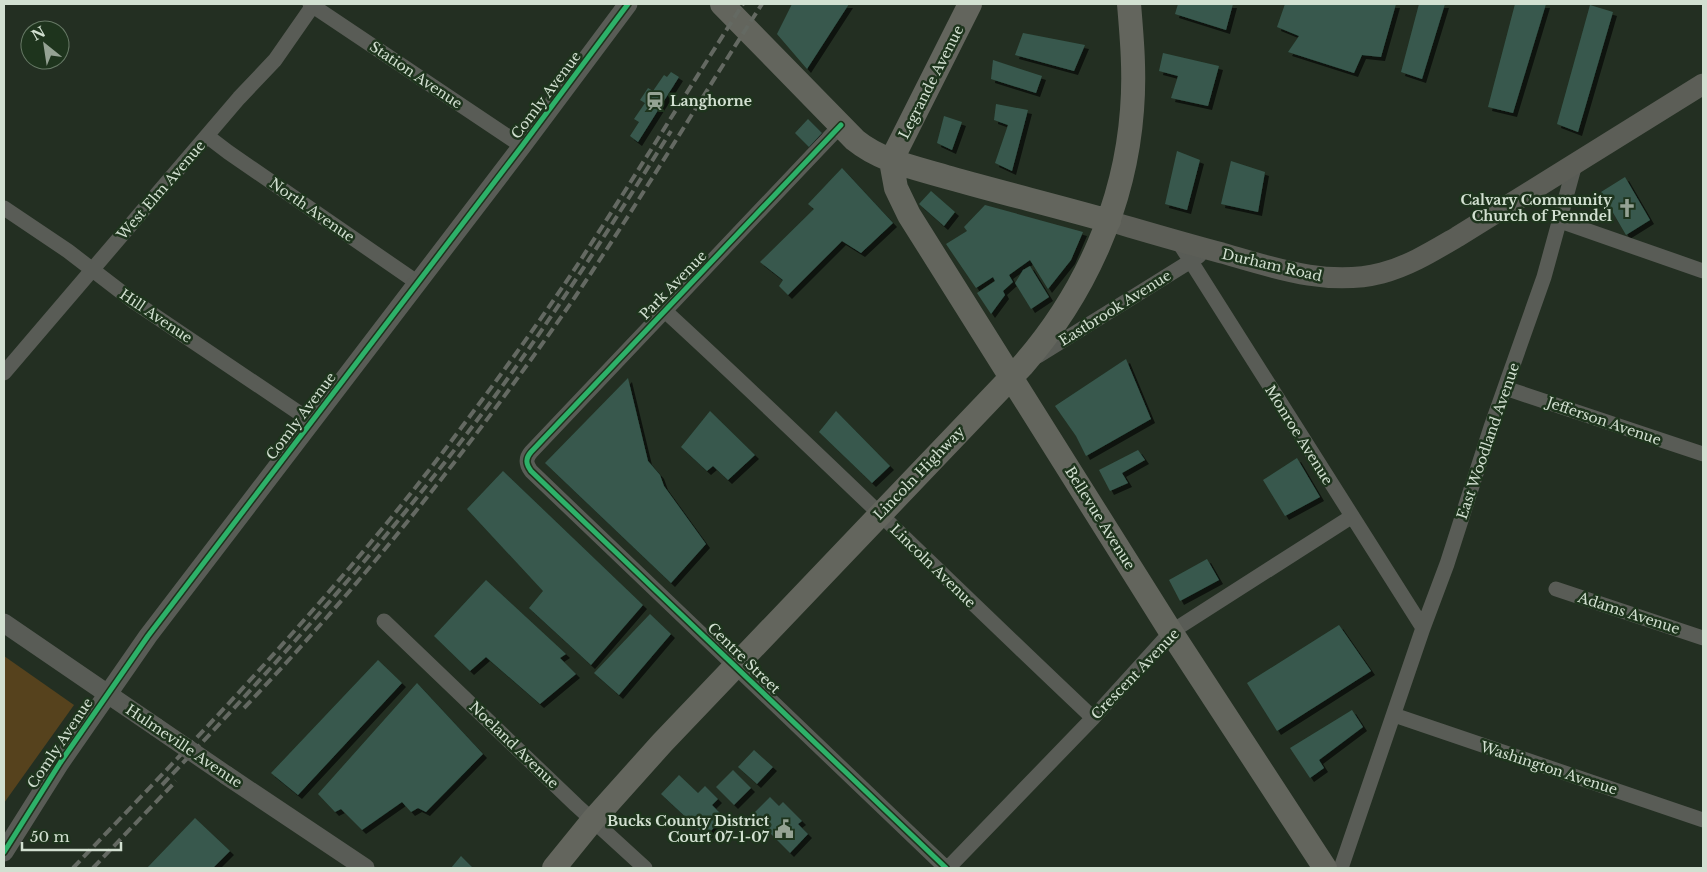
<svg xmlns="http://www.w3.org/2000/svg" width="1707" height="872" viewBox="0 0 1707 872" font-family="'Libre Baskerville',serif">
<style>
.green{fill:#56421d}
.building{fill:#37594d;filter:url(#shadow)}
.lines{fill:none;stroke-linecap:round;stroke-linejoin:round}
.minor{stroke:#595c56;stroke-width:15}
.tertiary{stroke:#595c56;stroke-width:19}
.secondary{stroke:#5c5e57;stroke-width:21}
.primary{stroke:#63655d;stroke-width:24}
.rail{stroke:#646962;stroke-width:4;stroke-dasharray:10 5;stroke-linecap:butt}
.tertiary-bridge{stroke:#595c56;stroke-width:19}
.cycleway-casing{stroke:#1e341d;stroke-width:8}
.cycleway{stroke:#2db169;stroke-width:5}
.labels{text-anchor:middle;stroke-width:5;stroke-linejoin:round;paint-order:stroke}
.street-label{font-size:14px;fill:#d2e0d1;stroke:#1e341d}
.poi-label{font-size:14px;font-weight:bold;fill:#d2e0d1;stroke:#1e341d;text-anchor:end}
</style>
<defs>
<filter id="shadow"><feDropShadow dx="4" dy="4" stdDeviation="0" flood-color="#0009"/></filter>
</defs>
<rect width="100%" height="100%" fill="#232f22"/>
<path class="green" d="M 4,656 L 74,705 L 4,803 Z"/>
<path class="building" d="M 792,4 L 849,4 L 807,69 L 777,34 Z
M 1178,4 L 1233,4 L 1226,30 L 1175,14 Z
M 1285,4 L 1396,4 L 1381,57 L 1362,55 L 1354,73 L 1288,52 L 1299,36 L 1277,27 Z
M 1419,4 L 1445,4 L 1422,79 L 1401,72 Z
M 1515,4 L 1546,4 L 1513,113 L 1488,107 Z
M 1590,5 L 1613,12 L 1578,132 L 1557,124 Z
M 1023,33 L 1085,45 L 1074,71 L 1015,55 Z
M 1163,53 L 1219,66 L 1208,106 L 1171,98 L 1178,76 L 1159,71 Z
M 993,60 L 1042,76 L 1036,93 L 991,79 Z
M 671,72 L 679,77 L 638,142 L 630,136 L 639,122 L 634,119 L 645,103 L 640,100 L 648,88 L 653,91 L 664,75 L 667,77 Z
M 996,104 L 1028,110 L 1012,171 L 995,163 L 1008,125 L 994,120 Z
M 944,116 L 962,122 L 952,150 L 937,143 Z
M 808,119 L 822,133 L 809,147 L 795,133 Z
M 1177,151 L 1200,160 L 1187,210 L 1165,204 Z
M 1231,161 L 1265,172 L 1258,212 L 1221,204 Z
M 842,168 L 893,223 L 861,253 L 842,241 L 788,295 L 779,286 L 783,280 L 760,262 L 814,209 L 808,204 Z
M 1625,177 L 1650,220 L 1626,235 L 1601,192 Z
M 931,191 L 955,212 L 944,226 L 919,204 Z
M 985,205 L 1083,232 L 1071,260 L 1048,289 L 1030,260 L 1009,275 L 1013,282 L 1003,291 L 1005,295 L 991,314 L 977,293 L 995,281 L 993,277 L 976,288 L 946,244 L 967,231 L 964,227 Z
M 1030,266 L 1049,297 L 1031,309 L 1015,283 L 1023,270 Z
M 1126,359 L 1151,419 L 1086,456 L 1076,436 L 1055,406 Z
M 628,378 L 648,461 L 660,475 L 664,486 L 706,544 L 671,583 L 545,463 Z
M 710,411 L 755,455 L 728,480 L 713,466 L 707,471 L 681,447 Z
M 836,411 L 890,466 L 872,483 L 819,432 Z
M 1138,450 L 1145,460 L 1122,473 L 1128,483 L 1110,491 L 1099,470 Z
M 1297,458 L 1320,497 L 1285,516 L 1263,480 Z
M 503,471 L 643,605 L 591,665 L 529,608 L 543,591 L 467,509 Z
M 1207,559 L 1219,580 L 1180,601 L 1169,580 Z
M 486,580 L 566,654 L 560,658 L 576,674 L 540,704 L 486,657 L 470,671 L 434,636 Z
M 650,614 L 671,634 L 619,695 L 594,673 Z
M 1339,625 L 1371,671 L 1277,731 L 1247,683 Z
M 378,660 L 402,683 L 298,795 L 271,773 Z
M 417,683 L 483,754 L 426,812 L 418,808 L 411,812 L 402,802 L 362,830 L 341,809 L 335,812 L 318,794 Z
M 1352,710 L 1363,727 L 1319,760 L 1324,768 L 1310,778 L 1290,748 Z
M 754,750 L 773,767 L 757,784 L 738,767 Z
M 733,770 L 751,788 L 734,805 L 716,787 Z
M 679,775 L 698,793 L 705,786 L 718,799 L 712,805 L 724,817 L 706,836 L 661,794 Z
M 770,797 L 779,806 L 783,802 L 802,821 L 798,824 L 808,834 L 790,853 L 752,815 Z
M 195,818 L 230,851 L 213,868 L 147,868 Z
M 461,856 L 473,868 L 451,868 Z"/>
<g class="lines">
<path class="minor" d="M 310,4 L 522,146
M 841,125 L 531,452 C 525,459 526,464 531,471 L 946,868
M 207,136 L 228,152 L 418,283
M 4,208 L 68,251 L 133,301 L 311,421
M 1560,221 L 1703,271
M 1178,241 L 1423,628
M 665,311 C 810,444 950,583 1093,718
M 1038,356 L 1199,256
M 4,373 L 239,98 L 275,60 L 314,4
M 1505,388 L 1703,454
M 1556,589 L 1703,638
M 384,621 L 576,805 L 645,868
M 1394,715 L 1703,820
M 948,868 L 1093,718 L 1171,632 L 1351,517
M 1341,868 L 1423,628 L 1447,564 L 1491,427 L 1544,277 L 1575,164"/>
<path class="tertiary" d="M 4,623 L 156,727
M 226,775 L 365,868
M 4,852 L 60,763 L 148,636 L 522,146 L 628,4"/>
<path class="secondary" d="M 1109,221 C 1147,232 1184,243 1222,253 C 1274,268 1328,287 1382,273 C 1409,266 1433,251 1457,237 L 1703,84"/>
<path class="primary" d="M 722,4 L 855,140 C 882,162 917,168 950,178 C 1003,193 1056,206 1109,221
M 891,161 L 896,188 L 909,215 L 1171,632 L 1325,868
M 891,161 L 970,4
M 554,868 L 593,820 L 662,743 L 1022,366 C 1085,294 1125,205 1132,110 C 1135,74 1132,39 1129,4"/>
<path class="rail" d="M 244,708 C 365,581 475,442 575,297 C 640,201 699,101 762,4
M 162,785 C 274,667 383,546 481,415 C 549,324 610,228 671,131
M 73,868 C 201,734 330,600 443,452 C 489,391 535,329 578,264 C 634,178 688,90 743,4
M 93,868 L 176,781"/>
<path class="tertiary-bridge" d="M 156,727 L 226,775"/>
<g class="cycleway-casing">
<path id="cycleway" d="M 841,125 L 531,452 C 525,459 526,464 531,471 L 946,868
M 4,852 L 60,763 L 148,636 L 522,146 L 628,4"/>
</g>
<use href="#cycleway" class="cycleway"/>
</g>
<defs>
<g id="station-bare" transform="scale(1.5)"><path d="M-3-6H3Q5-6 5-4V2Q5 4 3 4L4.5 6H3L1.5 4h-3L-3 6H-4.5L-3 4Q-5 4-5 2V-4Q-5-6-3-6ZM-3.5-4v3h7v-3ZM-3.5 1v1.5H-2V1ZM2 1v1.5H3.5V1Z" fill="#95a294" stroke="#1e341d" stroke-width="2.5" paint-order="stroke"/></g>
<g id="church-bare" transform="scale(1.5)"><path d="M-1.2-6h2.4v3.5h3.3v2.4h-3.3V6h-2.4V-.1h-3.3v-2.4h3.3Z" fill="#95a294" stroke="#1e341d" stroke-width="2.5" paint-order="stroke"/></g>
<g id="civic-bare" transform="scale(1.5)"><path d="M-.6-6.5H3V-4.5H.6V-3L4-1V1h2V6H-6V1h2V-1L-.6-3ZM-1.2 2.5V6h2.4V2.5Z" fill="#95a294" stroke="#1e341d" stroke-width="2.5" paint-order="stroke"/></g>
</defs>
<g fill-rule="evenodd">
<use href="#station-bare" x="655" y="101"/>
<use href="#church-bare" x="1627" y="208"/>
<use href="#civic-bare" x="784" y="829"/>
</g>
<g class="labels">
<g class="street-label">
<text transform="translate(416 75) rotate(34)" y="5">Station Avenue</text>
<text transform="translate(931 82) rotate(-63)" y="5">Legrande Avenue</text>
<text transform="translate(546 95) rotate(-53)" y="5">Comly Avenue</text>
<text transform="translate(161 190) rotate(-49)" y="5">West Elm Avenue</text>
<text transform="translate(312 210) rotate(35)" y="5">North Avenue</text>
<text transform="translate(1272 265) rotate(13)" y="5">Durham Road</text>
<text transform="translate(673 285) rotate(-46)" y="5">Park Avenue</text>
<text transform="translate(1115 308) rotate(-32)" y="5">Eastbrook Avenue</text>
<text transform="translate(156 316) rotate(34)" y="5">Hill Avenue</text>
<text transform="translate(301 416) rotate(-53)" y="5">Comly Avenue</text>
<text transform="translate(1604 421) rotate(19)" y="5">Jefferson Avenue</text>
<text transform="translate(1299 435) rotate(58)" y="5">Monroe Avenue</text>
<text transform="translate(1488 441) rotate(-71)" y="5">East Woodland Avenue</text>
<text transform="translate(919 473) rotate(-46)" y="5">Lincoln Highway</text>
<text transform="translate(1100 518) rotate(58)" y="5">Bellevue Avenue</text>
<text transform="translate(933 566) rotate(44)" y="5">Lincoln Avenue</text>
<text transform="translate(1629 613) rotate(18)" y="5">Adams Avenue</text>
<text transform="translate(744 658) rotate(44)" y="5">Centre Street</text>
<text transform="translate(1135 674) rotate(-46)" y="5">Crescent Avenue</text>
<text transform="translate(60 743) rotate(-56)" y="5">Comly Avenue</text>
<text transform="translate(514 745) rotate(44)" y="5">Noeland Avenue</text>
<text transform="translate(184 746) rotate(34)" y="5">Hulmeville Avenue</text>
<text transform="translate(1549 768) rotate(18)" y="5">Washington Avenue</text>
</g>
<g class="poi-label">
<text x="670" y="106" text-anchor="start">Langhorne</text>
<text x="1612" y="205">Calvary Community<tspan x="1612" dy="16">Church of Penndel</tspan></text>
<text x="769" y="826">Bucks County District<tspan x="769" dy="16">Court 07-1-07</tspan></text>
</g>
</g>
<rect width="1707" height="872" fill="none" stroke="#d2e0d1" stroke-width="10"/>
<g transform="translate(45 45) rotate(330)"><circle r="24" fill="#1e341d" stroke="#667965"/>
<path d="M0-4L9 19L0 12L-9 19Z" fill="#95a294"/>
<text y="-8" font-size="14" font-weight="bold" text-anchor="middle" fill="#d2e0d1">N</text>
</g>
<path d="M22 842v8h99v-8" fill="none" stroke="#d2e0d1" stroke-width="2.5"/>
<text x="30" y="842" font-size="15" fill="#d2e0d1" stroke="#1e341d" stroke-width="4" paint-order="stroke">50 m</text>
</svg>
